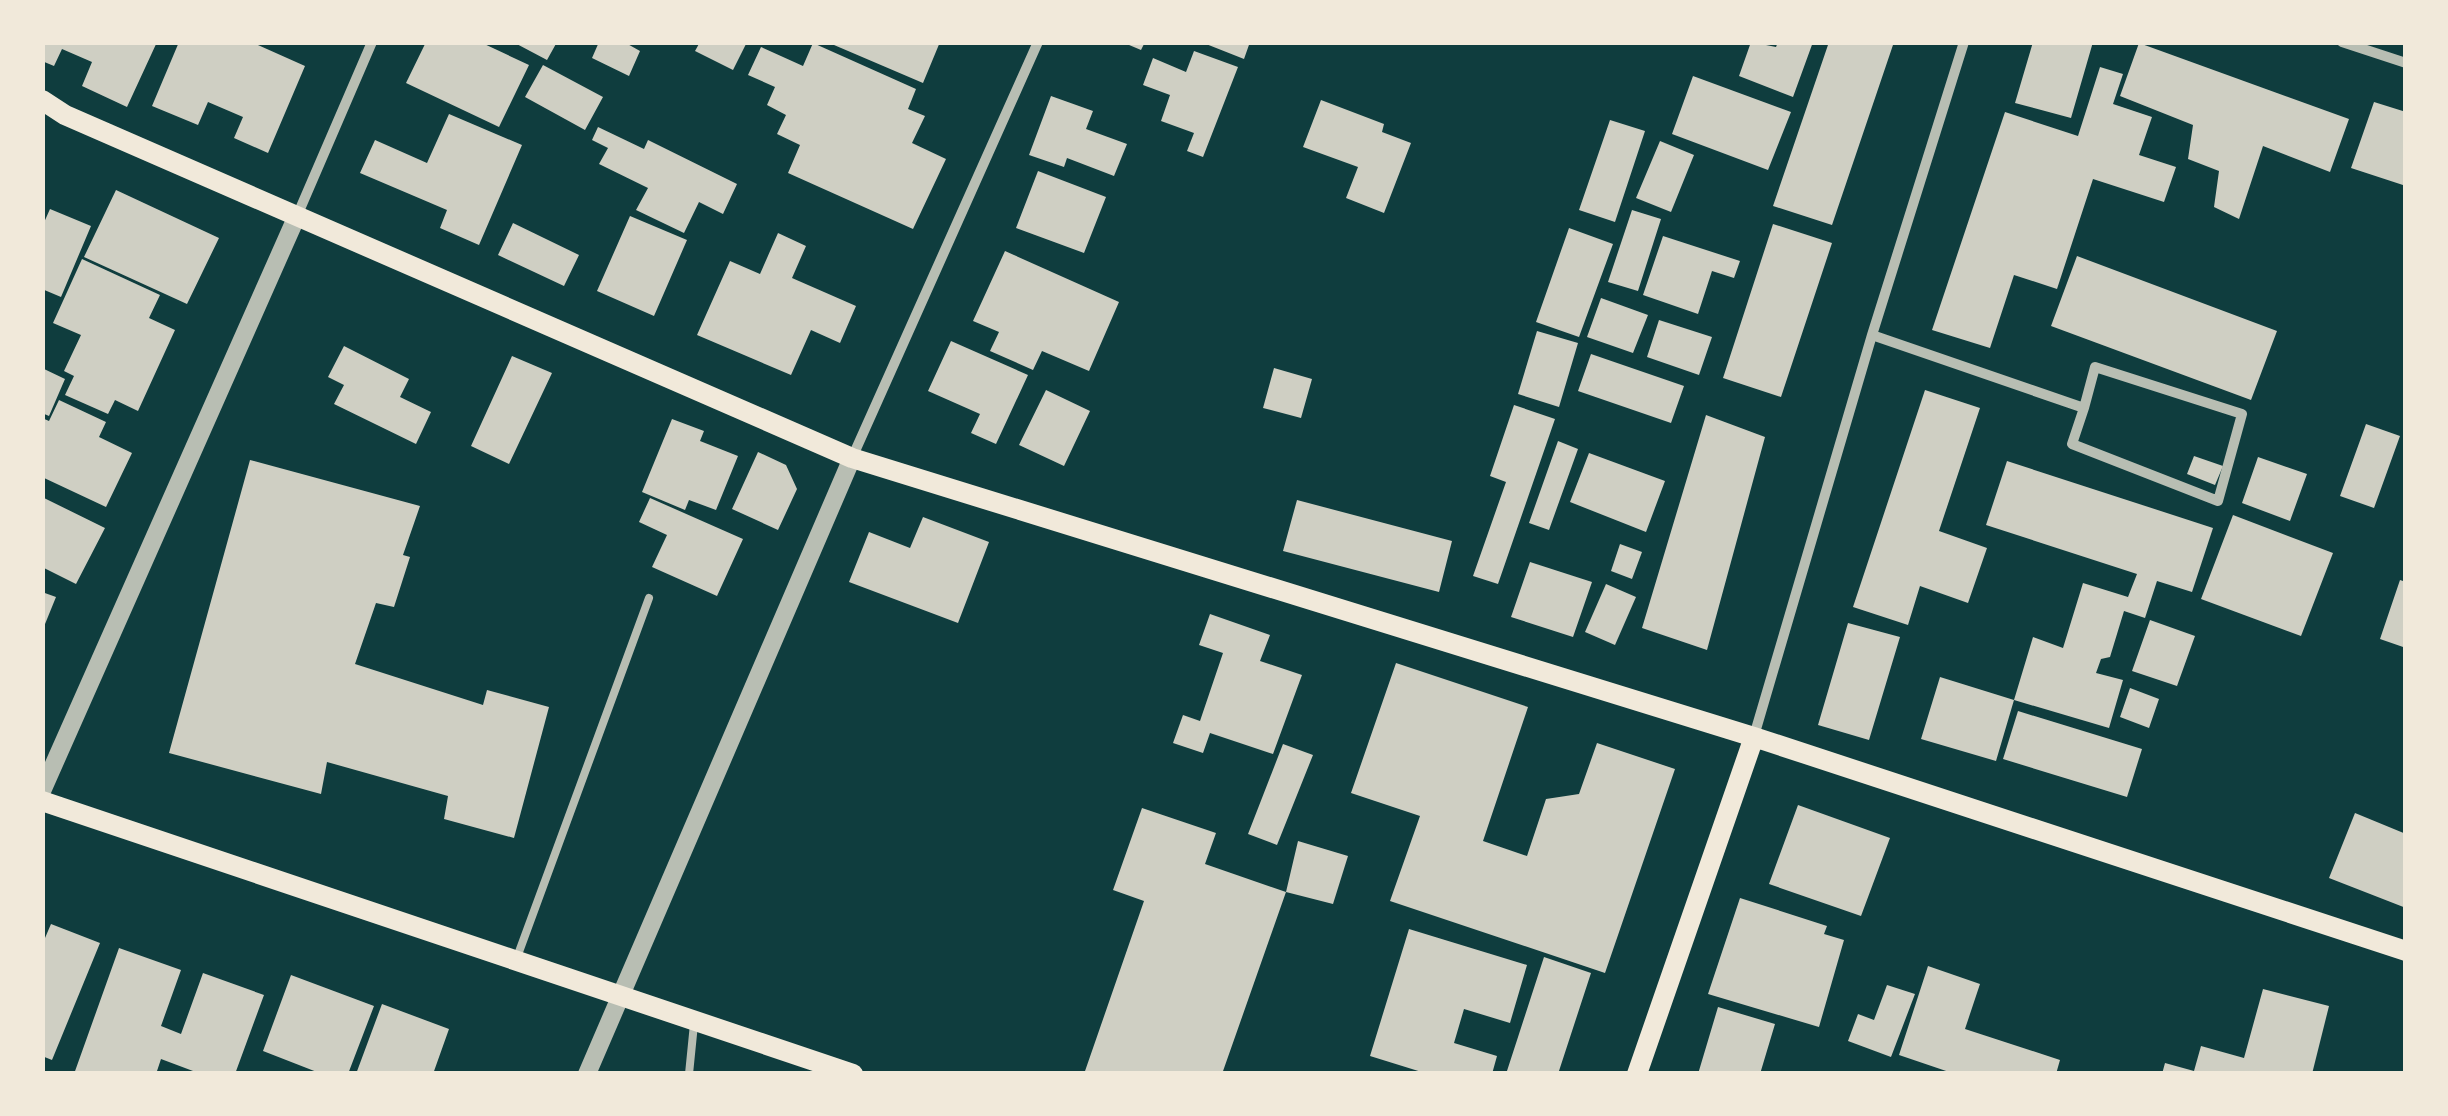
<svg xmlns="http://www.w3.org/2000/svg" width="2448" height="1116" viewBox="0 0 2448 1116" font-family="'Golos Text',sans-serif">
<style>
.building{fill:#cfcfc3}
.lines{fill:none;stroke-linecap:round;stroke-linejoin:round}
.service{stroke:#b8beb3;stroke-width:8}
.minor{stroke:#b8beb3;stroke-width:10}
.tertiary{stroke:#b8beb3;stroke-width:18}
.secondary{stroke:#f1e9da;stroke-width:20}
</style>
<rect width="100%" height="100%" fill="#0f3d3e"/>
<path class="building" d="M 42,42 L 157,42 L 127,107 L 82,86 L 92,62 L 62,49 L 54,66 L 42,61 Z
M 179,42 L 251,42 L 305,66 L 268,153 L 234,138 L 243,117 L 208,102 L 198,125 L 152,106 Z
M 426,42 L 480,42 L 529,65 L 499,127 L 406,83 Z
M 513,42 L 557,42 L 547,60 Z
M 599,42 L 624,42 L 640,51 L 629,76 L 592,58 Z
M 700,42 L 743,42 L 746,44 L 733,70 L 695,51 Z
M 827,42 L 940,42 L 923,83 Z
M 1122,42 L 1145,42 L 1141,50 Z
M 1201,42 L 1250,42 L 1244,59 Z
M 1751,42 L 1776,47 L 1778,42 L 1813,42 L 1793,97 L 1739,76 Z
M 1829,42 L 1894,42 L 1832,225 L 1773,206 Z
M 2033,42 L 2093,42 L 2071,118 L 2015,103 Z
M 813,43 L 916,89 L 908,109 L 925,116 L 912,143 L 946,159 L 913,229 L 788,173 L 800,145 L 777,134 L 786,115 L 767,105 L 775,87 L 748,75 L 761,47 L 803,66 Z
M 2139,43 L 2349,119 L 2330,172 L 2263,146 L 2239,219 L 2214,207 L 2219,171 L 2188,159 L 2193,125 L 2120,96 Z
M 1194,51 L 1238,67 L 1203,157 L 1187,151 L 1194,133 L 1161,121 L 1170,95 L 1143,85 L 1153,58 L 1186,72 Z
M 543,65 L 603,97 L 585,130 L 525,97 Z
M 2100,67 L 2123,74 L 2113,104 L 2152,117 L 2139,155 L 2176,167 L 2164,202 L 2093,179 L 2057,289 L 2014,275 L 1990,348 L 1932,330 L 2005,112 L 2078,136 Z
M 1693,76 L 1791,112 L 1768,170 L 1672,134 Z
M 1051,96 L 1093,111 L 1086,129 L 1127,144 L 1114,176 L 1067,158 L 1064,167 L 1029,155 Z
M 1321,100 L 1384,124 L 1382,132 L 1411,143 L 1384,213 L 1346,198 L 1358,167 L 1303,147 Z
M 2374,102 L 2406,112 L 2406,186 L 2351,168 Z
M 449,114 L 522,145 L 479,245 L 440,228 L 447,210 L 360,173 L 375,140 L 427,163 Z
M 1610,120 L 1645,131 L 1615,222 L 1579,210 Z
M 598,127 L 644,149 L 648,140 L 737,184 L 723,214 L 699,202 L 684,233 L 636,210 L 648,188 L 599,164 L 608,148 L 592,140 Z
M 1660,141 L 1694,155 L 1671,212 L 1636,198 Z
M 1038,171 L 1106,197 L 1084,253 L 1016,228 Z
M 116,190 L 219,238 L 187,304 L 84,257 Z
M 50,209 L 91,226 L 61,297 L 42,289 L 42,227 Z
M 1632,210 L 1661,219 L 1638,291 L 1608,282 Z
M 630,216 L 687,240 L 654,316 L 597,291 Z
M 513,223 L 579,255 L 564,286 L 498,255 Z
M 1773,224 L 1832,243 L 1781,397 L 1723,378 Z
M 1569,228 L 1613,244 L 1579,337 L 1536,322 Z
M 778,233 L 806,246 L 792,278 L 856,306 L 840,343 L 811,330 L 791,375 L 697,335 L 730,261 L 760,274 Z
M 1663,236 L 1740,261 L 1734,278 L 1712,271 L 1698,314 L 1643,295 Z
M 1005,251 L 1119,302 L 1089,371 L 1042,351 L 1033,370 L 990,351 L 999,332 L 973,321 Z
M 2077,256 L 2277,331 L 2251,400 L 2051,326 Z
M 82,259 L 160,295 L 149,318 L 175,330 L 138,411 L 115,400 L 108,414 L 65,395 L 74,376 L 64,371 L 81,335 L 53,323 Z
M 1601,298 L 1648,315 L 1633,353 L 1587,337 Z
M 1659,320 L 1712,337 L 1699,375 L 1647,357 Z
M 1537,331 L 1578,343 L 1559,407 L 1518,394 Z
M 951,341 L 1028,375 L 996,444 L 971,433 L 980,414 L 928,391 Z
M 344,346 L 409,379 L 400,397 L 431,412 L 416,444 L 334,404 L 344,385 L 328,377 Z
M 1591,354 L 1684,386 L 1671,423 L 1578,391 Z
M 512,356 L 552,373 L 509,464 L 471,446 Z
M 42,368 L 65,379 L 49,416 L 42,413 Z
M 1274,368 L 1312,379 L 1301,418 L 1263,408 Z
M 1046,390 L 1090,411 L 1064,466 L 1019,445 Z
M 1925,390 L 1980,408 L 1939,531 L 1987,548 L 1968,603 L 1920,586 L 1908,625 L 1853,607 Z
M 59,400 L 106,422 L 99,437 L 132,453 L 106,507 L 42,477 L 42,418 L 49,421 Z
M 1514,405 L 1555,419 L 1498,584 L 1473,576 L 1506,482 L 1490,476 Z
M 1706,415 L 1765,437 L 1707,650 L 1642,628 Z
M 672,419 L 704,431 L 700,441 L 738,456 L 716,510 L 689,500 L 685,510 L 642,492 Z
M 2366,424 L 2400,436 L 2374,508 L 2340,496 Z
M 1558,441 L 1578,449 L 1549,530 L 1529,523 Z
M 758,452 L 786,465 L 797,489 L 778,530 L 732,509 Z
M 1589,453 L 1665,481 L 1646,532 L 1570,502 Z
M 2194,456 L 2223,466 L 2215,485 L 2187,474 Z
M 2258,457 L 2307,474 L 2290,521 L 2242,503 Z
M 250,460 L 420,506 L 403,555 L 410,557 L 394,607 L 376,603 L 355,664 L 483,705 L 487,690 L 549,707 L 514,838 L 444,819 L 448,796 L 327,762 L 321,794 L 169,753 Z
M 2007,461 L 2213,528 L 2192,592 L 2157,581 L 2145,618 L 2124,611 L 2110,657 L 2101,659 L 2096,673 L 2123,680 L 2109,728 L 2014,700 L 2033,637 L 2063,648 L 2083,583 L 2128,597 L 2137,574 L 1986,525 Z
M 42,497 L 105,528 L 76,584 L 42,567 Z
M 650,498 L 743,539 L 717,596 L 652,567 L 667,535 L 639,522 Z
M 1297,500 L 1452,541 L 1439,592 L 1283,551 Z
M 2233,515 L 2333,553 L 2301,636 L 2201,599 Z
M 923,517 L 989,542 L 958,623 L 849,582 L 869,532 L 910,548 Z
M 1620,544 L 1642,552 L 1632,579 L 1611,571 Z
M 1530,562 L 1592,582 L 1573,637 L 1511,617 Z
M 2400,580 L 2406,582 L 2406,648 L 2380,639 Z
M 1606,584 L 1636,597 L 1615,645 L 1585,632 Z
M 42,592 L 56,597 L 43,629 L 42,629 Z
M 1210,614 L 1270,635 L 1260,661 L 1302,675 L 1273,754 L 1210,733 L 1203,753 L 1173,743 L 1183,715 L 1200,721 L 1223,653 L 1199,645 Z
M 2150,620 L 2195,636 L 2177,686 L 2132,671 Z
M 1848,623 L 1900,637 L 1869,740 L 1818,725 Z
M 1396,663 L 1528,707 L 1483,841 L 1527,856 L 1546,799 L 1579,794 L 1597,743 L 1675,769 L 1605,973 L 1390,901 L 1420,816 L 1351,793 Z
M 1940,677 L 2014,700 L 1996,761 L 1921,739 Z
M 2130,688 L 2159,699 L 2149,728 L 2120,717 Z
M 2018,711 L 2142,749 L 2127,797 L 2003,759 Z
M 1283,744 L 1313,755 L 1277,845 L 1248,834 Z
M 1798,805 L 1890,838 L 1861,916 L 1769,884 Z
M 1142,808 L 1216,833 L 1205,864 L 1286,892 L 1222,1074 L 1084,1074 L 1144,901 L 1113,890 Z
M 2355,813 L 2406,834 L 2406,908 L 2329,878 Z
M 1298,841 L 1348,856 L 1333,904 L 1286,892 Z
M 1740,898 L 1827,926 L 1824,934 L 1844,940 L 1819,1027 L 1708,994 Z
M 51,924 L 100,943 L 52,1060 L 42,1056 L 42,945 Z
M 1409,929 L 1527,965 L 1510,1023 L 1464,1009 L 1454,1043 L 1497,1056 L 1492,1074 L 1428,1074 L 1370,1056 Z
M 119,948 L 181,970 L 161,1026 L 181,1034 L 203,973 L 264,995 L 235,1074 L 201,1074 L 161,1059 L 156,1074 L 74,1074 Z
M 1544,957 L 1591,973 L 1558,1074 L 1506,1074 Z
M 1928,966 L 1980,984 L 1965,1029 L 2060,1060 L 2056,1074 L 1955,1074 L 1899,1055 Z
M 291,975 L 374,1006 L 348,1074 L 322,1074 L 263,1051 Z
M 1887,985 L 1915,994 L 1891,1057 L 1848,1041 L 1858,1014 L 1874,1020 Z
M 2263,989 L 2329,1006 L 2312,1074 L 2162,1074 L 2165,1063 L 2194,1071 L 2201,1046 L 2244,1058 Z
M 382,1004 L 449,1029 L 433,1074 L 356,1074 Z
M 1718,1007 L 1775,1024 L 1760,1074 L 1698,1074 Z"/>
<g class="lines">
<path class="service" d="M 516,960 L 649,598
M 689,1074 L 694,1024"/>
<path class="minor" d="M 2342,42 L 2406,63
M 297,216 L 372,42
M 1872,335 L 2084,408 L 2072,444 L 2218,501 L 2242,414 L 2095,367 L 2084,408
M 852,458 L 1038,42
M 1754,736 L 1872,335 L 1964,42"/>
<path class="tertiary" d="M 42,791 L 296,218
M 587,1074 L 852,458"/>
<path class="secondary" d="M 42,100 L 65,115 L 852,458 L 1754,737 L 2406,951
M 42,801 L 853,1074
M 1637,1074 L 1754,737"/>
</g>
<rect width="2448" height="1116" fill="none" stroke="#f1e9da" stroke-width="90"/>
</svg>
